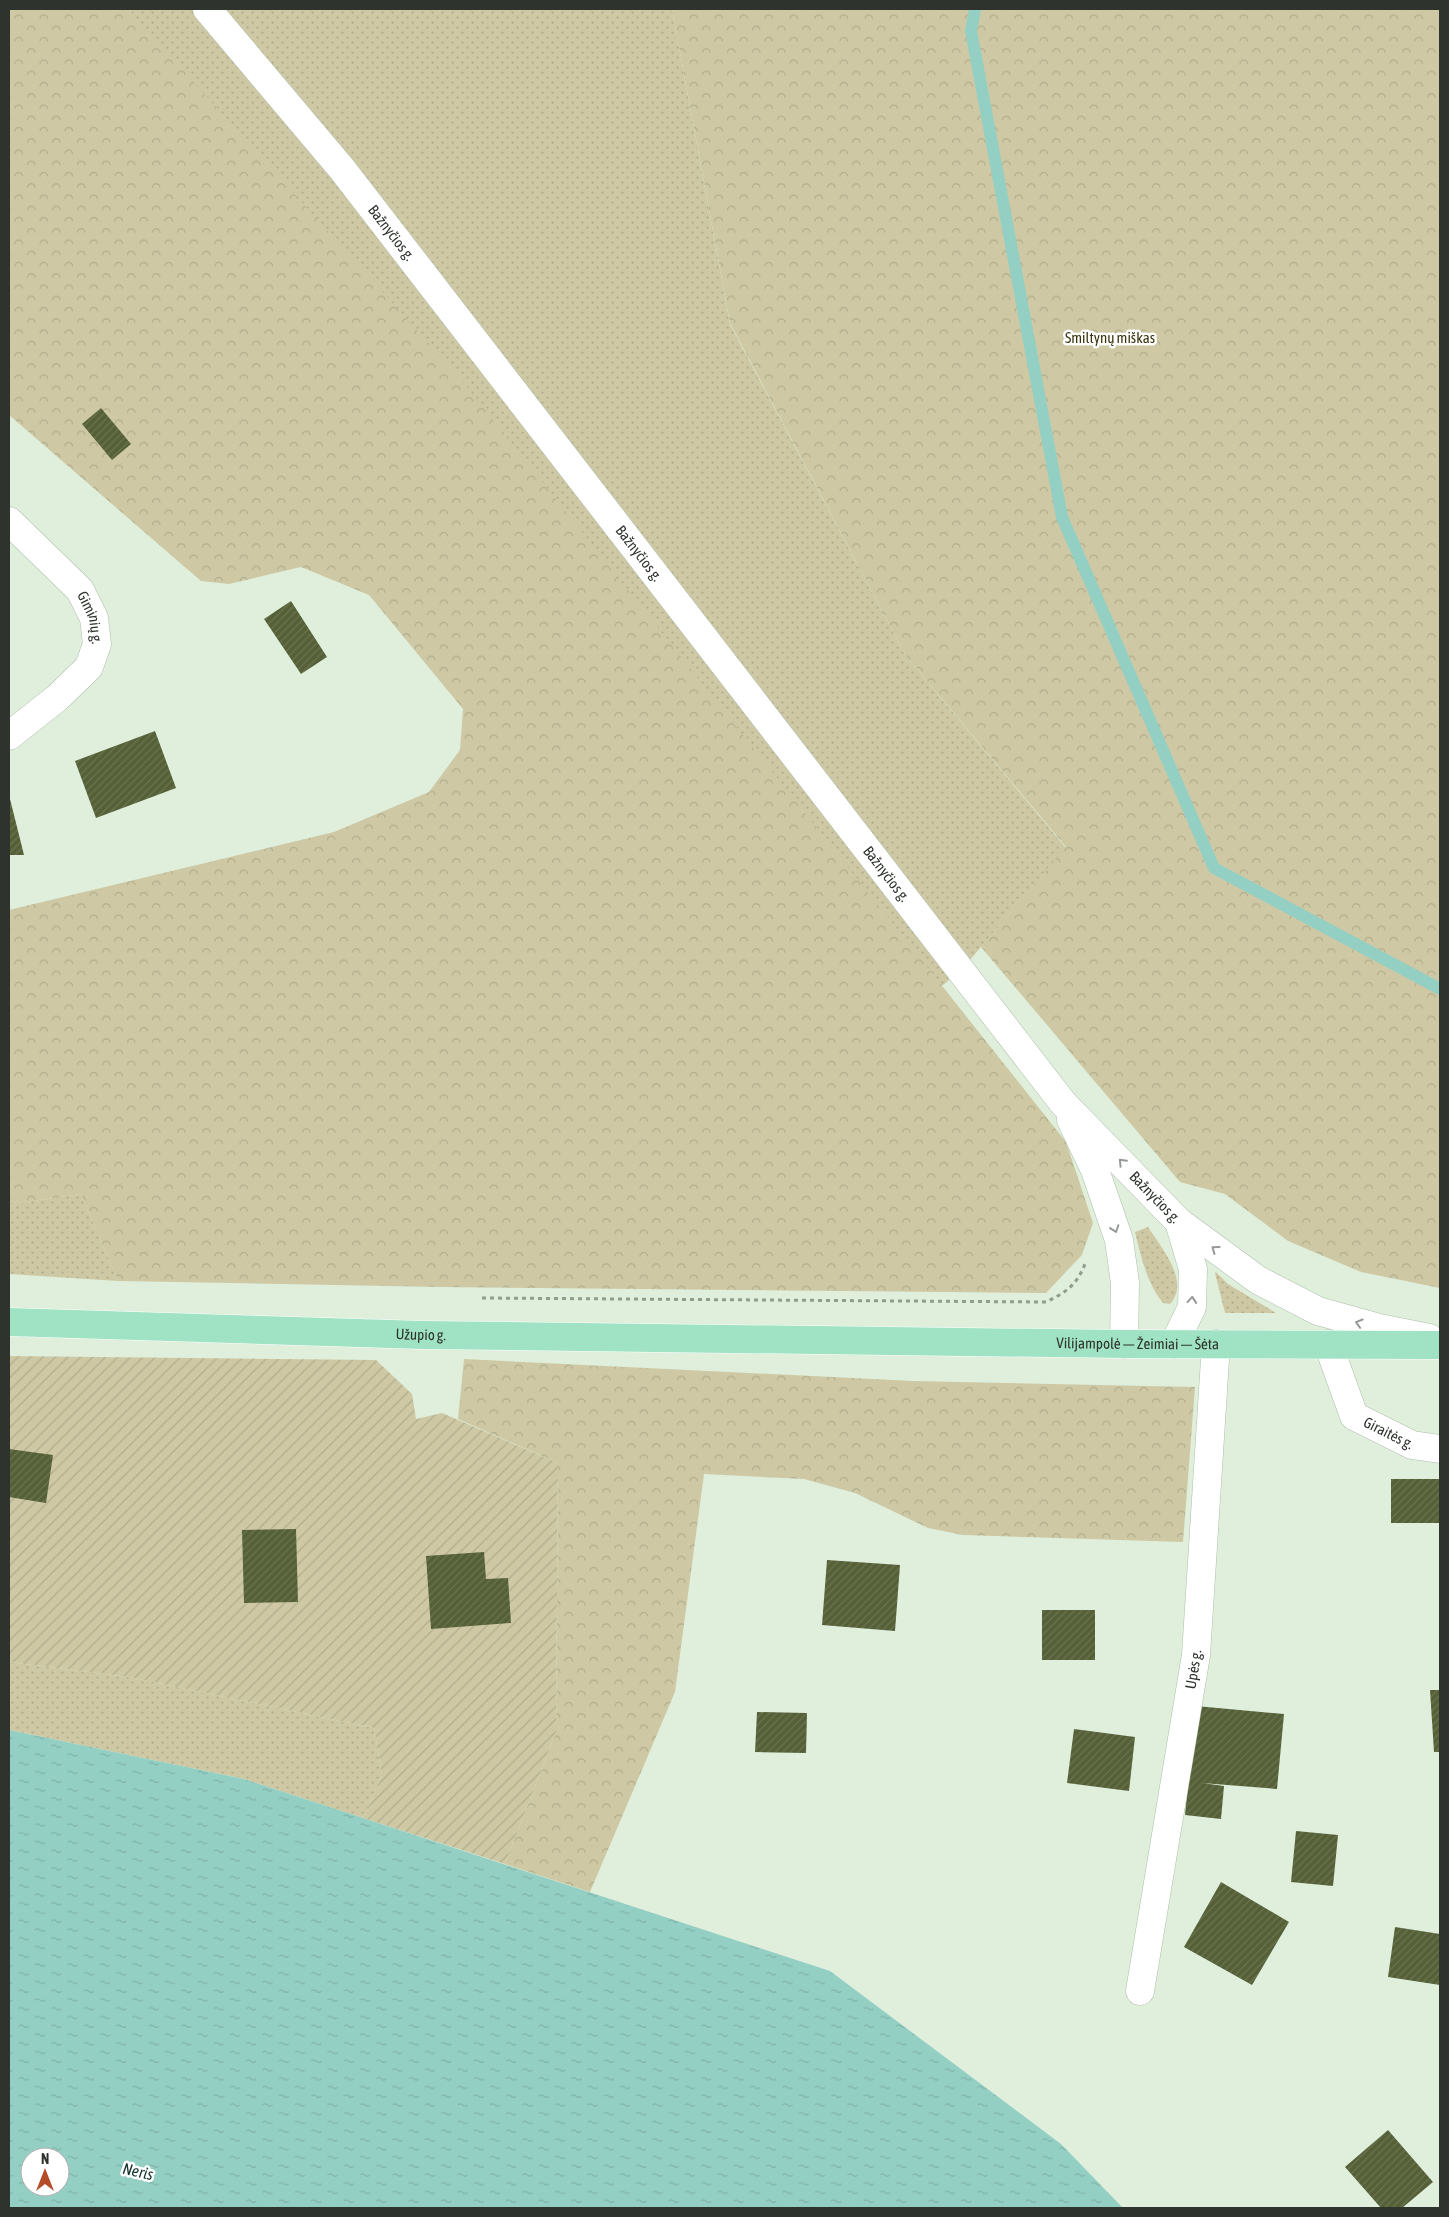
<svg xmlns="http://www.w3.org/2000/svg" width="1449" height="2217" viewBox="0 0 1449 2217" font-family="'Asap Condensed',sans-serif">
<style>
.grass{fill:url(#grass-dots)}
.forest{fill:url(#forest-crowns)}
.garden{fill:url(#garden-furrows)}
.water{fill:url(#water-ripples);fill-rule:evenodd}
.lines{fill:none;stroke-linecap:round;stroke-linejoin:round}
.stream{stroke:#94cfc4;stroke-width:12}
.building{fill:url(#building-hatch)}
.minor-casing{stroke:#afbfac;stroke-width:29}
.secondary-casing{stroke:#afbfac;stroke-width:29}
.primary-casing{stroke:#fff;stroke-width:29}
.path{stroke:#919c8f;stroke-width:3;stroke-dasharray:4 4;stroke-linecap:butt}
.minor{stroke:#fff;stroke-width:28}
.secondary{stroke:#fff;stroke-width:28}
.primary{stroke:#9fe2c4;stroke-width:28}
.oneway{stroke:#969a96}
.labels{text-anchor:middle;stroke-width:5;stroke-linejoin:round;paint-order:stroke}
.street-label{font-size:15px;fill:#2e342d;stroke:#fff}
.park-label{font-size:15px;fill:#3b350f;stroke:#fff}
.water-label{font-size:16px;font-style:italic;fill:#13312c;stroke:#fff}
</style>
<defs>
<pattern id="grass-dots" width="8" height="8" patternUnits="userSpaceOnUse" patternTransform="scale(1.25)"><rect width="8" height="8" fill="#cec9a4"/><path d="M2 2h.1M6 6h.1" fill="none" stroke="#b1ad8e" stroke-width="1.8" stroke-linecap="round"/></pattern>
<pattern id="forest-crowns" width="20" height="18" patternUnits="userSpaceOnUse" patternTransform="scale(1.25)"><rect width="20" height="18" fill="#cec9a4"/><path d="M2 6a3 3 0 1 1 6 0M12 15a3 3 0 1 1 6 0" fill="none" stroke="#b1ad8e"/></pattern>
<pattern id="garden-furrows" width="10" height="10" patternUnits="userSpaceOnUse" patternTransform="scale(1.25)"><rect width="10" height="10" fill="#cec9a4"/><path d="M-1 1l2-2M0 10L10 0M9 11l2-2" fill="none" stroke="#b1ad8e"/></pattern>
<pattern id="water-ripples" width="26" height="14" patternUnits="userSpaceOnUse" patternTransform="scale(1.25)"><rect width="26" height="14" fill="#94cfc4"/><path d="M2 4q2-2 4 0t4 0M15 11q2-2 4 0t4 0" fill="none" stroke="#80b2a9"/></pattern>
<pattern id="building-hatch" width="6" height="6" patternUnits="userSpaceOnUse" patternTransform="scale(1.25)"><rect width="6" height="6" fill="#556037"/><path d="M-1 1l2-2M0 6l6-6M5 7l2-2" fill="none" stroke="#6a7452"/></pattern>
</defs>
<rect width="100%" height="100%" fill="#dfefdc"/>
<path class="grass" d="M 128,9 L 672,9 L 730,324 L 906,656 L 1066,848 L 963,968 L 942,986 Z
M 81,1194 L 118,1281 L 9,1274 L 9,1202 L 19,1203 Z
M 1148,1227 C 1161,1247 1191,1282 1170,1304 L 1163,1303 C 1147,1283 1141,1257 1135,1232 Z
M 1216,1272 L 1228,1284 L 1276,1313 L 1225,1313 L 1215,1273 Z
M 9,1662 L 129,1677 L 374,1728 L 382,1775 L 363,1818 L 244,1779 L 9,1730 Z"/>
<path class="forest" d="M 9,9 L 128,9 L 459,377 L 1066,1142 L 1093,1223 L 1082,1255 L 1046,1293 L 440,1287 L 118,1281 L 81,1194 L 19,1203 L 9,1202 L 9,910 L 334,832 L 429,792 L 460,750 L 463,709 L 369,595 L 301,567 L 229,584 L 201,581 L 9,415 Z
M 672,9 L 1440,9 L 1440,1288 L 1361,1272 L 1288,1241 L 1225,1194 L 1180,1182 L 981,947 L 1066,847 L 906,656 L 730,323 Z
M 464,1359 L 913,1381 L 1195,1387 L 1183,1542 L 963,1535 L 928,1528 L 855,1493 L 804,1479 L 704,1474 L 675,1692 L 590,1892 L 505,1864 L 556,1732 L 558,1463 L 458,1419 Z"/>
<path class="garden" d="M 9,1356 L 376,1360 L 412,1394 L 416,1419 L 442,1413 L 558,1463 L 556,1732 L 505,1864 L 363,1818 L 382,1775 L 374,1728 L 129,1677 L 9,1662 Z"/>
<path class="water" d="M 9,1730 L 244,1779 L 830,1971 L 1061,2144 L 1123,2208 L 9,2208 ZM 30,2157 L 60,2157 L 60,2187 L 30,2187 Z"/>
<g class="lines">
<path class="stream" d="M 975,9 L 971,31 L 1062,517 L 1214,868 L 1440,989"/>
</g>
<path class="building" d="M 101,408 L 131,444 L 112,460 L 82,424 Z
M 291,601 L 327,657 L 301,674 L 264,619 Z
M 155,731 L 176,788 L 96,818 L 75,761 Z
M 9,795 L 24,855 L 9,855 Z
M 9,1449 L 53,1455 L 46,1503 L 9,1497 Z
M 1391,1479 L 1440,1479 L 1440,1523 L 1391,1523 Z
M 296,1529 L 298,1602 L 244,1603 L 242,1530 Z
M 484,1552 L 486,1579 L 508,1578 L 511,1623 L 431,1629 L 426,1556 Z
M 827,1560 L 900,1565 L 895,1631 L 822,1625 Z
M 1042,1610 L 1095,1610 L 1095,1660 L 1042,1660 Z
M 1430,1690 L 1440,1690 L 1440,1752 L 1434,1752 Z
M 1196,1706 L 1284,1714 L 1277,1789 L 1202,1783 L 1224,1786 L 1221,1819 L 1185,1815 Z
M 757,1712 L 807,1713 L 806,1753 L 755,1752 Z
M 1074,1729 L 1135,1737 L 1129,1791 L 1067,1783 Z
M 1296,1831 L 1338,1835 L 1333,1886 L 1291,1882 Z
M 1221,1882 L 1289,1922 L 1252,1985 L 1184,1947 Z
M 1395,1927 L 1440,1934 L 1440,1985 L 1388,1977 Z
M 1388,2130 L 1433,2182 L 1402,2208 L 1381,2208 L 1345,2167 Z"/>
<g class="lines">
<g class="minor-casing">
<g id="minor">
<path id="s1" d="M 9,521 L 80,590 L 94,618 L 97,644 L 89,667 L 57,698 L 9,736"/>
<path id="s2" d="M 1328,1344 L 1354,1416 L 1412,1445 L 1440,1449"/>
<path id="s3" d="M 1140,1991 L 1196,1655 L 1216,1344"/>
</g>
</g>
<g class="secondary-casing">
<g id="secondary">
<path id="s4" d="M 207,9 L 342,169 L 1063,1103 L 1179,1222 L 1193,1269 L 1192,1307 L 1174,1344"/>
<path d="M 1071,1120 L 1095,1170 L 1119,1240 L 1125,1283 L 1124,1344"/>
<path d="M 1179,1222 L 1258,1280 L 1318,1311 L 1379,1328 L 1429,1338"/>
</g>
</g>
<g class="primary-casing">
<g id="primary">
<path id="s5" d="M 9,1322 L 423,1335 L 1124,1344 L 1440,1345"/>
</g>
</g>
<path class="path" d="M 482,1298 L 1046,1302 C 1067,1292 1078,1284 1086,1261"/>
<use href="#minor" class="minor"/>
<use href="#secondary" class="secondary"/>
<use href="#primary" class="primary"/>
</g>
<defs><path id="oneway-chevron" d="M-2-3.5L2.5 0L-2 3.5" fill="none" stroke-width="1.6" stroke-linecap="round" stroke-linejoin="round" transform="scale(1.25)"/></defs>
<g class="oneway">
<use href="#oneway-chevron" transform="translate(1122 1162) rotate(-134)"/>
<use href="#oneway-chevron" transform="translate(1115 1229) rotate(71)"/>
<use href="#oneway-chevron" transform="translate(1215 1249) rotate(-144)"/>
<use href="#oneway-chevron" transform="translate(1192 1300) rotate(-85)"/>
<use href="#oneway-chevron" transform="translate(1359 1323) rotate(-163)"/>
</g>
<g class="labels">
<g class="street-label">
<text dy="5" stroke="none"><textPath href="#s4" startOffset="290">Bažnyčios g.</textPath></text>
<text dy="5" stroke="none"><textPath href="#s4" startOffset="695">Bažnyčios g.</textPath></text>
<text dy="5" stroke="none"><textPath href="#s1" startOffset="129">Giminių g.</textPath></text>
<text dy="5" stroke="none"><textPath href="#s4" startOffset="1100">Bažnyčios g.</textPath></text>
<text dy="5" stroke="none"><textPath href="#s4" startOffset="1521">Bažnyčios g.</textPath></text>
<text dy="5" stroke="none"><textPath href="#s5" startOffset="412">Užupio g.</textPath></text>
<text dy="5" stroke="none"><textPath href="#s5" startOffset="1129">Vilijampolė — Žeimiai — Šėta</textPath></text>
<text dy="5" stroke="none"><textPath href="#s2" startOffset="115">Giraitės g.</textPath></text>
<text dy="5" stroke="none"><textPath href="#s3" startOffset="326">Upės g.</textPath></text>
</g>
<g class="park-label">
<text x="1110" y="343">Smiltynų miškas</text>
</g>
<g class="water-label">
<text transform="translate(138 2171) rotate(13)" y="6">Neris</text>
</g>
</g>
<rect width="1449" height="2217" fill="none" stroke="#2e342d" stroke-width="20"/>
<g transform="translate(45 2172)"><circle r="24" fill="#ffffff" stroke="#abaeab"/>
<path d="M0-4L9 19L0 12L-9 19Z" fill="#b54d29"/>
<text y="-8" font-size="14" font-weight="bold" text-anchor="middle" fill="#2e342d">N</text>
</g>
</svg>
